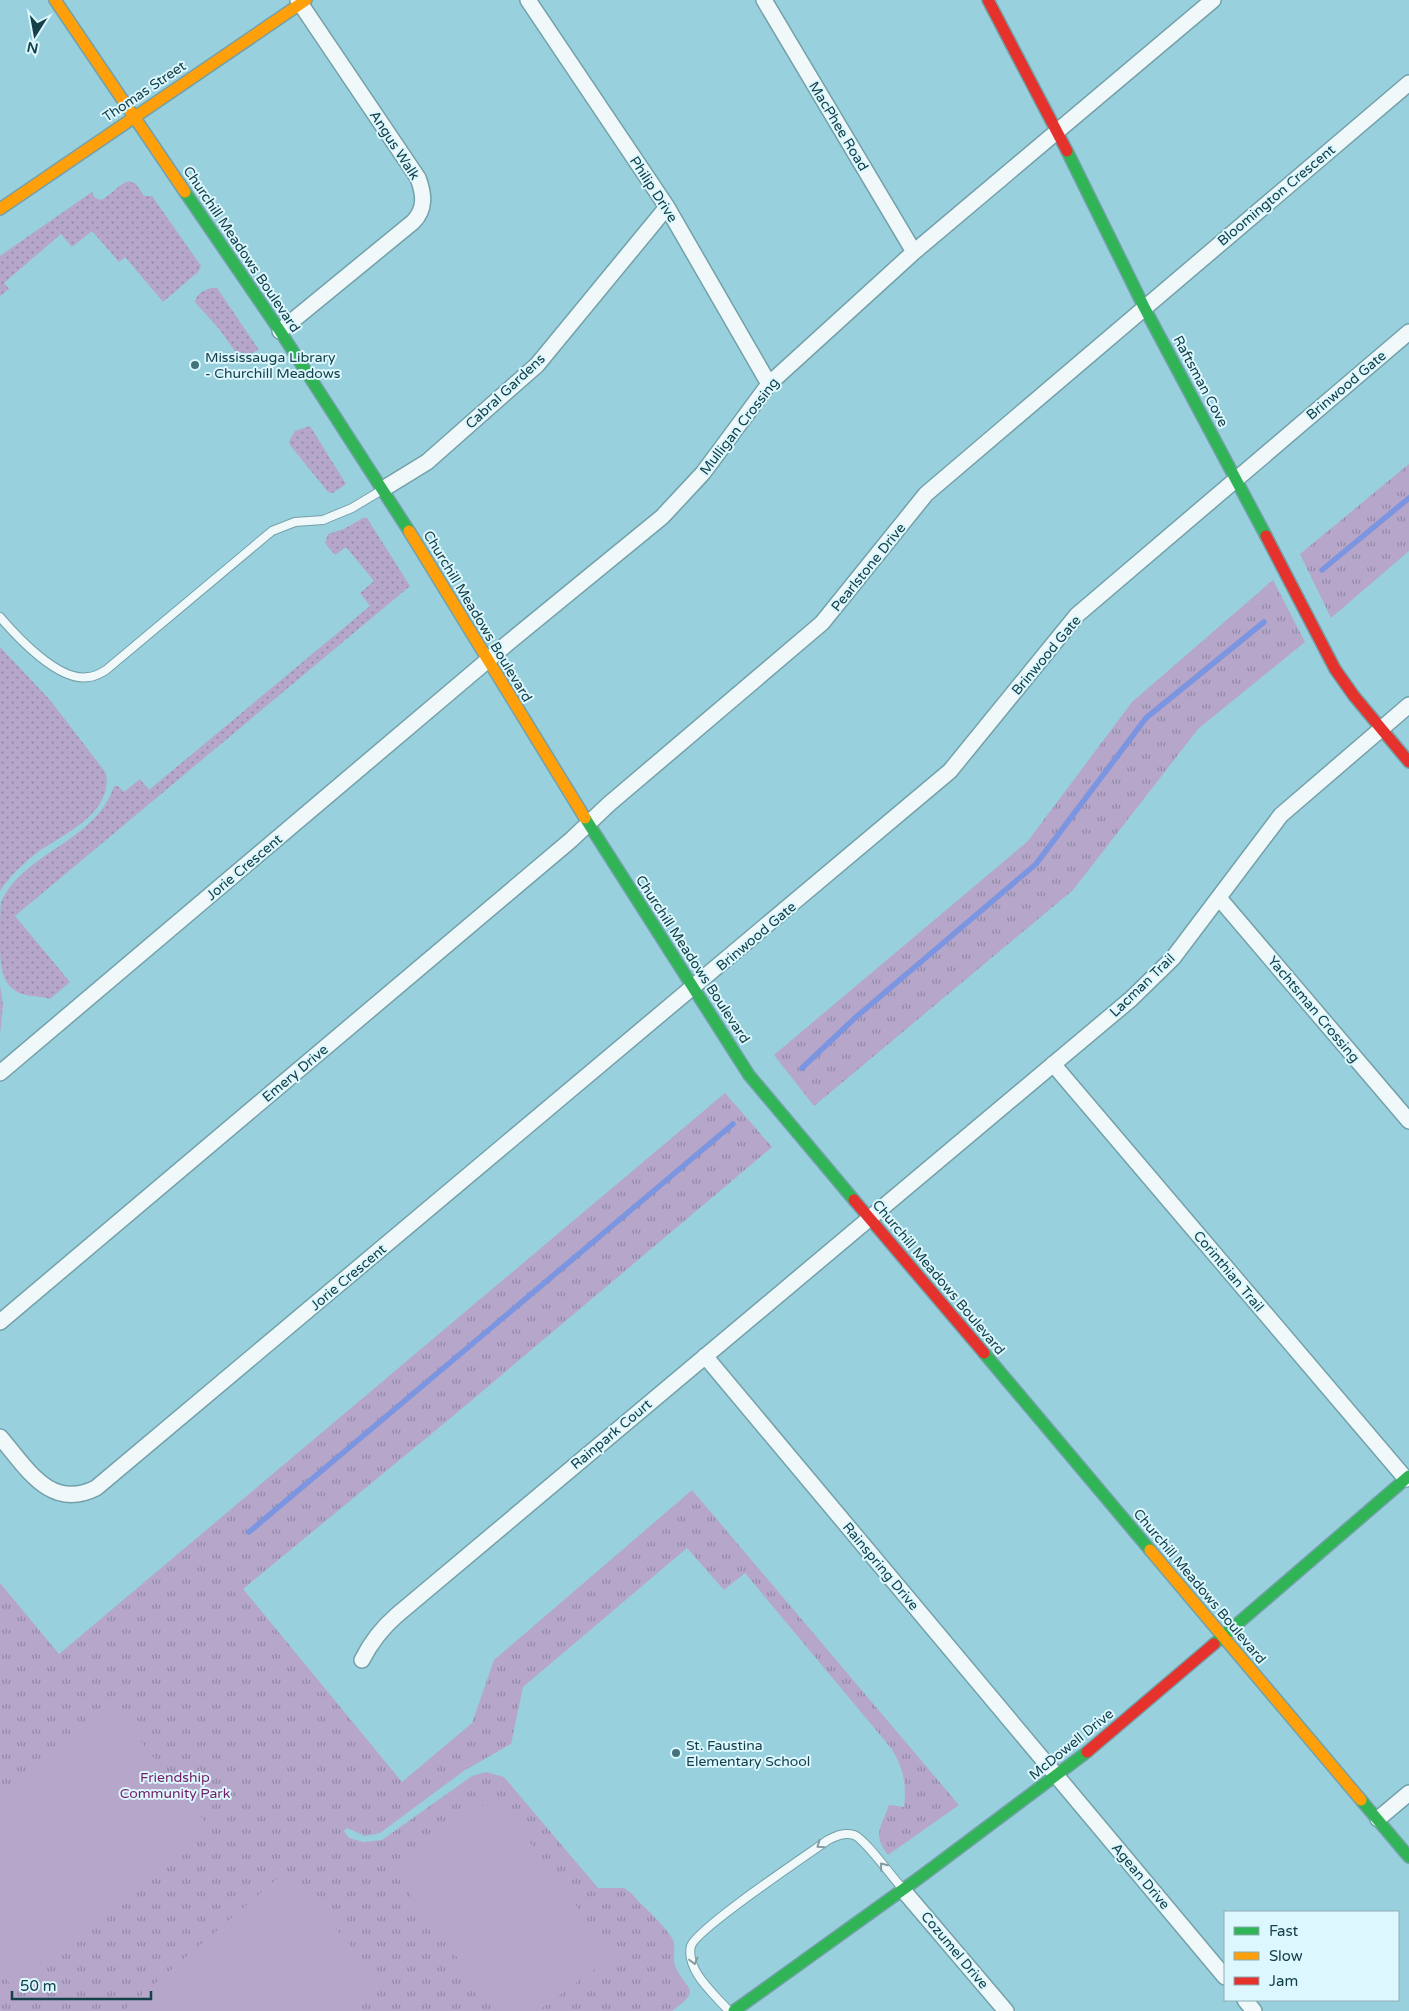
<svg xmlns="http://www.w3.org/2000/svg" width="1409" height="2011" viewBox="0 0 1409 2011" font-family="'Varela Round',sans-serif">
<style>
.grass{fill:url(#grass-dots)}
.park{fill:url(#park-tufts)}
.pitch{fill:#b5a6ca}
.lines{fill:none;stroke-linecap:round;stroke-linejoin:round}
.stream{stroke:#7c95e0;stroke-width:5.5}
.lane-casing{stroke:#73a1aa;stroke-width:10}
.street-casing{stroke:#73a1aa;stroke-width:18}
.fast-casing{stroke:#73a1aa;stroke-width:14}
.slow-casing{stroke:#73a1aa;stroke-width:14}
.jam-casing{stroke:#73a1aa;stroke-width:14}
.lane{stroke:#f0f8fa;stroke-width:8}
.street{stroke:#f0f8fa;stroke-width:15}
.fast{stroke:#30b455;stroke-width:11}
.slow{stroke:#ff9f0a;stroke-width:11}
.jam{stroke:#e5322d;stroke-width:11}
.oneway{stroke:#829ca2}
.poi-dot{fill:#43727d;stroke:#dcf7fe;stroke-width:2}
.labels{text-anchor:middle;stroke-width:4;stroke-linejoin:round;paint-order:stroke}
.street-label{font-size:14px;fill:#144049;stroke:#dcf7fe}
.poi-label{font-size:14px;fill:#144049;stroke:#dcf7fe;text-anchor:start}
.park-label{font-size:14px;fill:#741d66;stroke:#dcf7fe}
</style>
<defs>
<pattern id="grass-dots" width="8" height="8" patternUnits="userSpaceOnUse" patternTransform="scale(1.25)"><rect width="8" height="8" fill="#b5a6ca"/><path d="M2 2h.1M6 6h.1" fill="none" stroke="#9289a6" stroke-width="1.8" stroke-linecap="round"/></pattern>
<pattern id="park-tufts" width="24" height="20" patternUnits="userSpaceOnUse" patternTransform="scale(1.25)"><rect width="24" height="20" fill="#b5a6ca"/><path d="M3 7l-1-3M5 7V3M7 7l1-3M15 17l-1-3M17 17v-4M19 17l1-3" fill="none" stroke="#9289a6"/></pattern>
</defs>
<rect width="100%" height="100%" fill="#99d0dd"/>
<path class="grass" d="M 129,181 L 136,184 L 144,196 L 152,196 L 201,266 L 198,272 L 163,302 L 125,257 L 119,262 L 92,231 L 72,247 L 61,234 L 4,283 L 9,289 L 0,296 L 0,256 L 92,192 L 95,198 L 101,200 C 112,195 117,185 129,181 Z
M 211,288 L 217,288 L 259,350 L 249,354 L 235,351 L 219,329 L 195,302 C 197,293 203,291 211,288 Z
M 310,426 L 346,484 L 333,493 L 328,492 L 290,445 L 289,441 L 295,431 Z
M 363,518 L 367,518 L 410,586 L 15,916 L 70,982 L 50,999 C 41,996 32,997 23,994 C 0,988 0,961 0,940 C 0,930 0,912 1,902 C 25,851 96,842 114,786 L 118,786 L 124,792 L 140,779 L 149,790 L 370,606 L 360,593 L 374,581 L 346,547 L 335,555 L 325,543 L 328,534 L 344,529 Z
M 0,647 L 50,700 L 106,773 C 113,816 61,834 34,855 C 22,865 9,877 0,891 Z
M 0,985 L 3,1005 L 0,1035 Z"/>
<path class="park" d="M 1409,464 L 1409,551 L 1331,618 L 1300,554 Z
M 1273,580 L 1305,642 L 1198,729 L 1073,890 L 814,1106 L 774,1055 L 1028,841 L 1132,702 Z
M 725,1093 L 772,1147 L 453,1416 L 243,1589 L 402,1782 L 472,1723 L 494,1660 L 692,1490 L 959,1805 L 888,1855 C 872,1835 881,1827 889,1805 L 904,1807 C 907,1784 903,1767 891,1748 L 745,1573 L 724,1590 L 687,1548 L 523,1687 L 511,1744 L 465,1770 L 380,1833 L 365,1836 L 347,1828 L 344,1831 L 349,1838 L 363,1842 L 382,1840 L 472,1776 L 486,1772 L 504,1777 L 598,1888 L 624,1888 L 630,1892 C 643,1907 661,1921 672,1938 C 677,1946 672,1956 675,1965 C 684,1990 705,1988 672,2011 L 0,2011 L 0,1583 L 59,1654 Z"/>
<path class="pitch" d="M 114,1708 L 210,1828 L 11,1985 L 0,1972 L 0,1799 Z
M 496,1796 L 613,1956 L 538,2011 L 497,2011 L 393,1871 Z
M 286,1871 L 385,1986 L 356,2011 L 123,2011 Z"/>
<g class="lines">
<path class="stream" d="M 1322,570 L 1409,498
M 802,1068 L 856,1017 L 1036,864 L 1146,718 L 1264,622
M 249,1532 L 733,1124"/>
<g class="lane-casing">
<path id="lane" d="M 0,617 C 18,638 59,682 88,677 C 95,677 101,673 106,670 L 272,531 L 295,522 L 323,520 L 352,508 L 382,490
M 729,2011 C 715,1995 685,1970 691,1946 C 696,1929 807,1855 828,1840 C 836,1836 844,1832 854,1835 C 865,1839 892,1877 902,1888"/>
</g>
<g class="street-casing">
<path id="street" d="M 528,0 L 667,207 L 769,384
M 764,0 L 914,252
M 280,331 L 413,222 C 426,209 424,194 418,178 L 298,0
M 383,489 L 427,462 L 537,365 L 667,207
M 1219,898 L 1409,1121
M 1053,1064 L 1406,1479
M 0,1073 L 508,643 L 662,517 L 703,473 L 769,384 L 914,252 L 1213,0
M 0,1322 L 571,840 L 609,804 L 822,623 L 926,494 L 1409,83
M 705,1356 L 1225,1977
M 0,1437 C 27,1468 50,1511 96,1488 L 950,771 L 1077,615 L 1409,332
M 362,1660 C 371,1642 382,1628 397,1615 L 1131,999 L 1173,958 L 1281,815 L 1409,705
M 1378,1819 L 1409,1793
M 903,1890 L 1006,2011
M 1245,2000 L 1254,2011"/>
</g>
<g class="fast-casing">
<path id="fast" d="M 1067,151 L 1144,307 L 1266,536
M 185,192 L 280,331 L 409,531
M 585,818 L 749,1075 L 854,1200
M 984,1353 L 1150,1550
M 1214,1644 L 1409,1476
M 1361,1800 L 1409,1857
M 734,2011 L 919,1878 L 1087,1752"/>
</g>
<g class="slow-casing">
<path id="slow" d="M 55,0 L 185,192
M 0,209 L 306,0
M 409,531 L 585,818
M 1150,1550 L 1361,1800"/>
</g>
<g class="jam-casing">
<path id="jam" d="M 988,0 L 1067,151
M 1266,536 L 1335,669 L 1354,696 L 1409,762
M 854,1200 L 984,1353
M 1087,1752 L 1214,1644"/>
</g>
<use href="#lane" class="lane"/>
<use href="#street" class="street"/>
<use href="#fast" class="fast"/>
<use href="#slow" class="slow"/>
<use href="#jam" class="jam"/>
</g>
<defs><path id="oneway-chevron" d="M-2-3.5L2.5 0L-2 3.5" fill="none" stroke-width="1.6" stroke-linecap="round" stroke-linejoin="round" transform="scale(1.25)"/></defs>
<g class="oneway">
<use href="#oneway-chevron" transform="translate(820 1845) rotate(145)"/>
<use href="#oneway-chevron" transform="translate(883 1866) rotate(-129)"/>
<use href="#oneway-chevron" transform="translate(694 1961) rotate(75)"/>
</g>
<g class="poi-dot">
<circle cx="195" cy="365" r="5"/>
<circle cx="676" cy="1753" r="5"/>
</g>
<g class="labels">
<g class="street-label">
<text transform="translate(144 91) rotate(-34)" y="5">Thomas Street</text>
<text transform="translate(839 126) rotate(59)" y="5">MacPhee Road</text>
<text transform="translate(395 145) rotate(57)" y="5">Angus Walk</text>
<text transform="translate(654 189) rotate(57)" y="5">Philip Drive</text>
<text transform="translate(1276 195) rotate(-40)" y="5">Bloomington Crescent</text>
<text transform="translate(242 249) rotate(56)" y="5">Churchill Meadows Boulevard</text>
<text transform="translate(1201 381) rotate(62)" y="5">Raftsman Cove</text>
<text transform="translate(1346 385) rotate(-40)" y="5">Brinwood Gate</text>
<text transform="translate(505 391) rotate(-43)" y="5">Cabral Gardens</text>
<text transform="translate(739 426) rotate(-52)" y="5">Mulligan Crossing</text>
<text transform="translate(868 567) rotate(-51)" y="5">Pearlstone Drive</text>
<text transform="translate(478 616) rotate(59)" y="5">Churchill Meadows Boulevard</text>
<text transform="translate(1046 655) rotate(-50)" y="5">Brinwood Gate</text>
<text transform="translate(244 867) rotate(-40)" y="5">Jorie Crescent</text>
<text transform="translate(756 936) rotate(-40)" y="5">Brinwood Gate</text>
<text transform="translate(693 959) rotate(57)" y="5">Churchill Meadows Boulevard</text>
<text transform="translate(1142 985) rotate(-44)" y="5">Lacman Trail</text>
<text transform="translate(1314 1009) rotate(50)" y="5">Yachtsman Crossing</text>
<text transform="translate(295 1073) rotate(-40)" y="5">Emery Drive</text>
<text transform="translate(1229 1271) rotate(50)" y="5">Corinthian Trail</text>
<text transform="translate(348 1277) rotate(-40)" y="5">Jorie Crescent</text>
<text transform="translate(939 1277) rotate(50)" y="5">Churchill Meadows Boulevard</text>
<text transform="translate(611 1434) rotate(-40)" y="5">Rainpark Court</text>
<text transform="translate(881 1566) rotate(50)" y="5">Rainspring Drive</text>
<text transform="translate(1200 1586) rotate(50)" y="5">Churchill Meadows Boulevard</text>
<text transform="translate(1071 1744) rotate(-39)" y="5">McDowell Drive</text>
<text transform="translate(1141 1876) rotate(50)" y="5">Agean Drive</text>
<text transform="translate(955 1950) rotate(50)" y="5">Cozumel Drive</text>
</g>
<g class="poi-label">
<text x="205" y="362">Mississauga Library<tspan x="205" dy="16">- Churchill Meadows</tspan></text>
<text x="686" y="1750">St. Faustina<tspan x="686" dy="16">Elementary School</tspan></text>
</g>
<g class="park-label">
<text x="175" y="1782">Friendship<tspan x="175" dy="16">Community Park</tspan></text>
</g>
</g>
<rect x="1224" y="1911" width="175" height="90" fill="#dcf7fe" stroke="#8caeb6"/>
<rect x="1234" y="1927" width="25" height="8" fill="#30b455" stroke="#8caeb6"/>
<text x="1269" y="1936" font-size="15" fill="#144049">Fast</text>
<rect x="1234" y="1952" width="25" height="8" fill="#ff9f0a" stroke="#8caeb6"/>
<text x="1269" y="1961" font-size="15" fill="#144049">Slow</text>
<rect x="1234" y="1977" width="25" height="8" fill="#e5322d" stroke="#8caeb6"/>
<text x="1269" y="1986" font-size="15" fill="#144049">Jam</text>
<g transform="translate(35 35) rotate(191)" stroke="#dcf7fe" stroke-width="4" paint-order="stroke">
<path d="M0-4L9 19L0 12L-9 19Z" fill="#144049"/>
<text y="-8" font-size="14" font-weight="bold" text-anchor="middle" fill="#144049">N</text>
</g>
<path d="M12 1991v8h139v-8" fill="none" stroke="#144049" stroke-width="2.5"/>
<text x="20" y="1991" font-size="15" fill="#144049" stroke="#dcf7fe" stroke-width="4" paint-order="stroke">50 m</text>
</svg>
